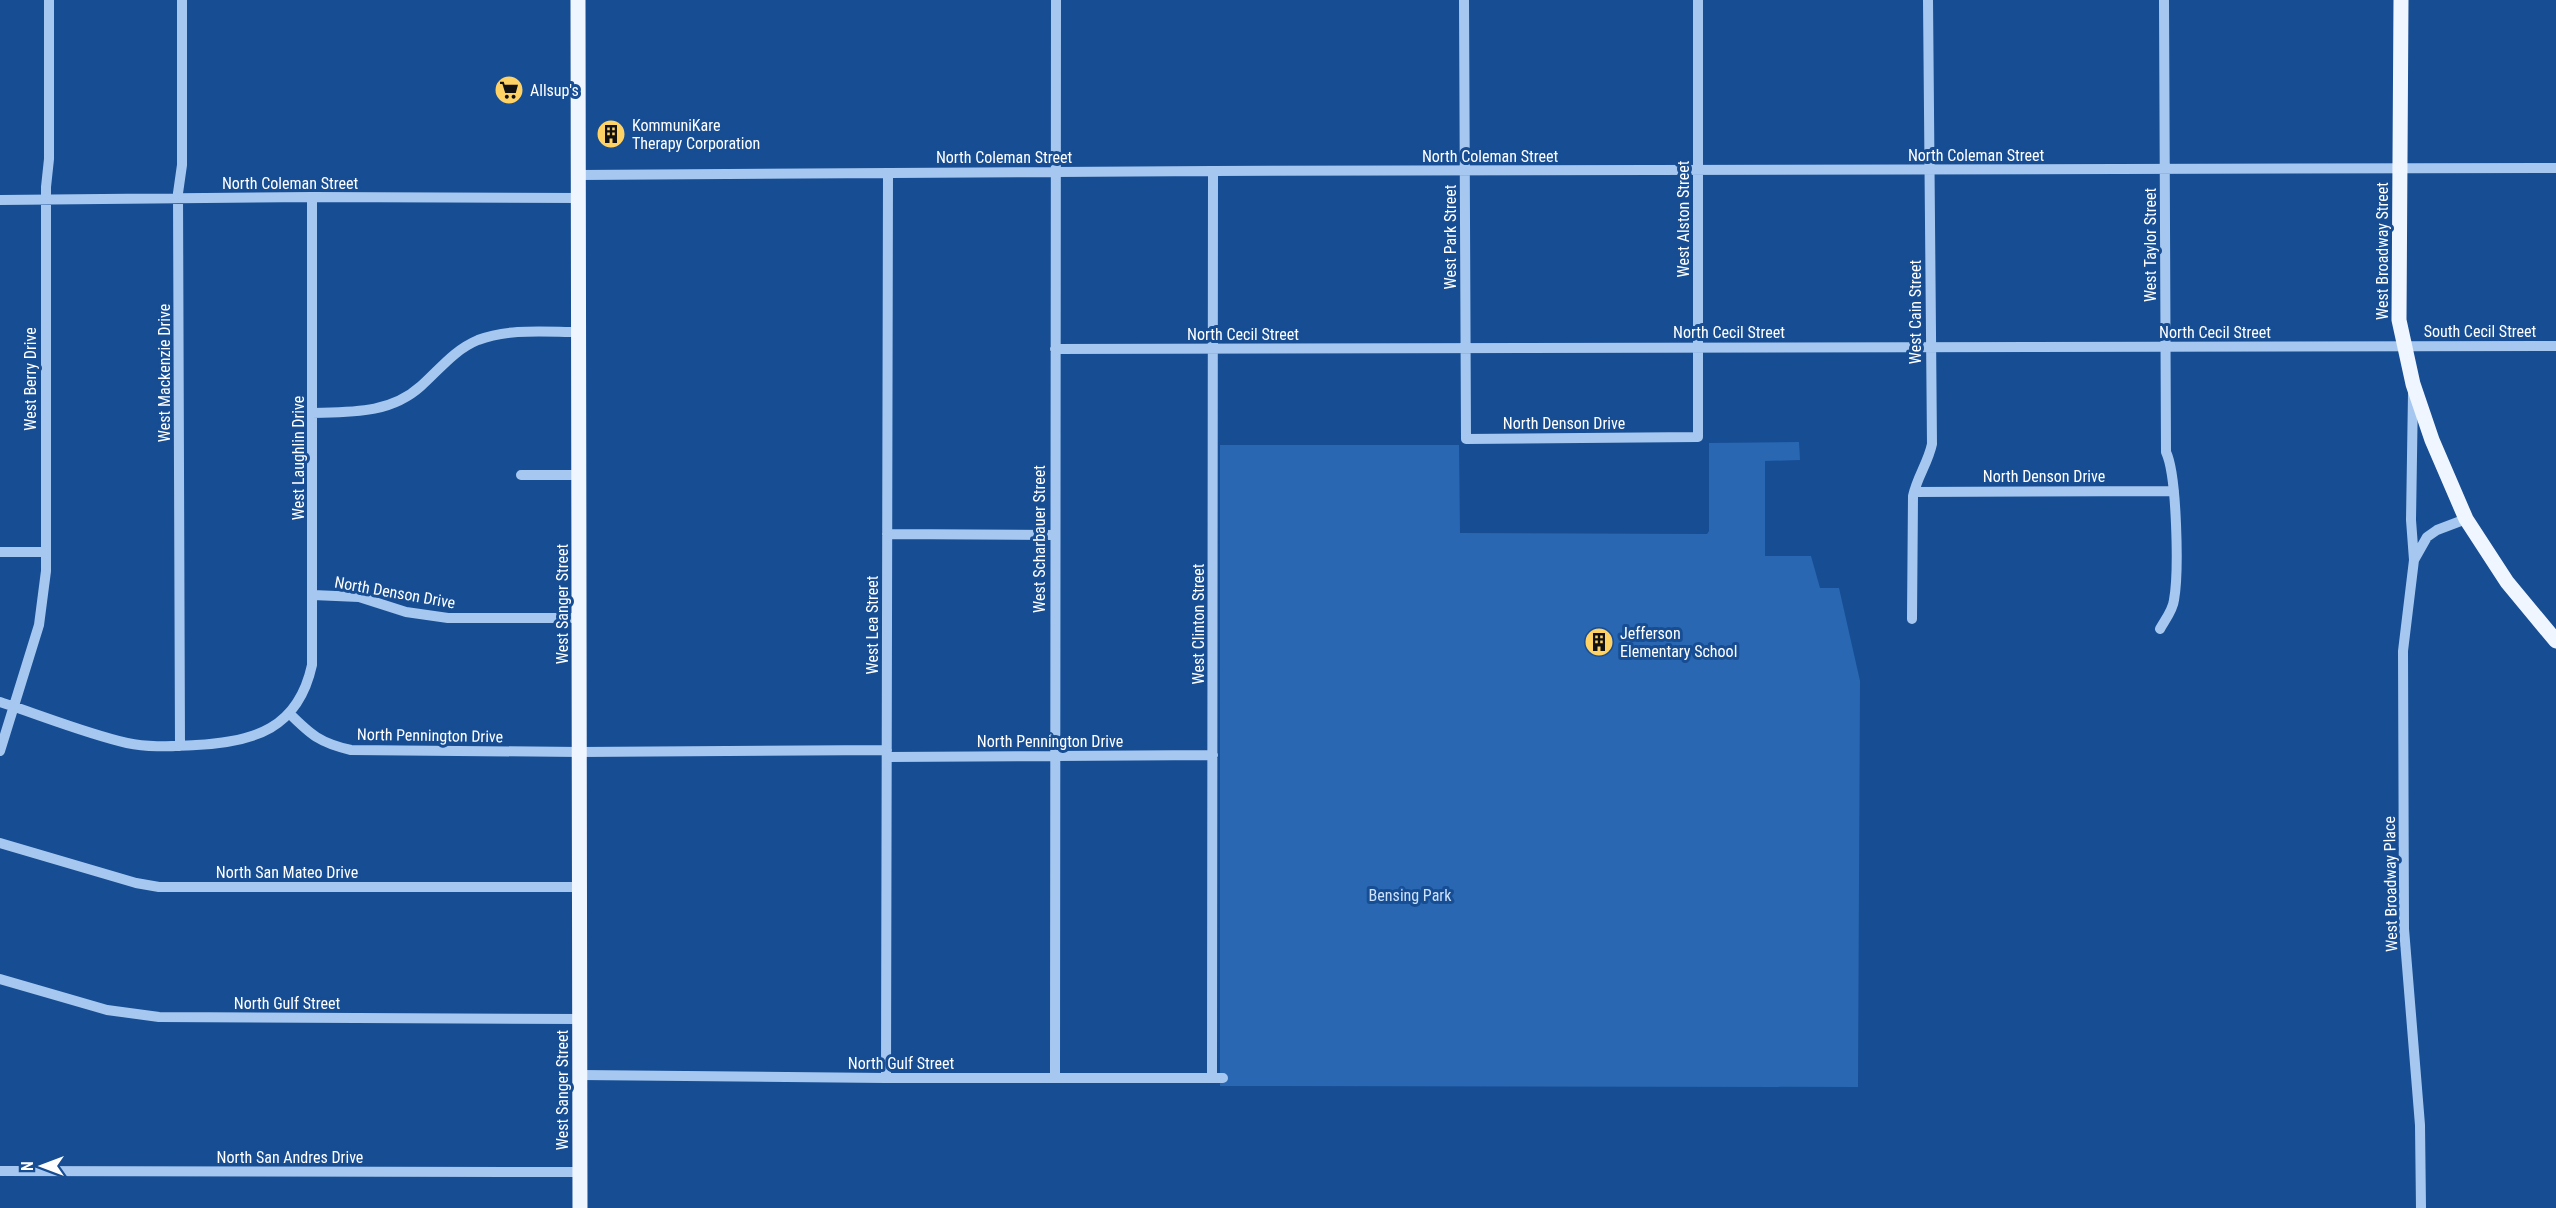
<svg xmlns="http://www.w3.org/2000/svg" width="2556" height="1208" viewBox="0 0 2556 1208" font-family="'Roboto Condensed',sans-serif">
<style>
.green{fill:#2967b2}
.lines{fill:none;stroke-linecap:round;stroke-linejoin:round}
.minor{stroke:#a6c8f0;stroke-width:10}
.major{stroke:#f0f6ff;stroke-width:15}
.labels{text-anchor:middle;stroke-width:6;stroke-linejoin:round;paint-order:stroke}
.poi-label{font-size:16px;fill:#fff;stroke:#174d93;text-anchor:start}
.street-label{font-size:16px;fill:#fff;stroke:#174d93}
.park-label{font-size:16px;fill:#cde2fc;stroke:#174d93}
</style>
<rect width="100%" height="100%" fill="#174d93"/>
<path class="green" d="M 1799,442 L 1800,460 L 1765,461 L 1765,556 L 1811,556 L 1820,588 L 1839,588 L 1860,681 L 1858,1087 L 1220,1086 L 1220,445 L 1459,445 L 1460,533 L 1707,534 L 1709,531 L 1709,443 Z"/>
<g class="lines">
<path class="minor" d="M 1464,0 L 1466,439 L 1698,437 L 1698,0
M 579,175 L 1213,171 L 2556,168
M 0,200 L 312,197 L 579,198
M 1055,349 L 2556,346
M 2413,393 L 2411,520 L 2414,560
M 312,413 C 351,412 390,414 421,386 C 440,369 454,350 478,340 C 509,328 546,332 579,332
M 521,475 L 579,475
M 1914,492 L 2174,491
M 887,534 L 1054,535
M 0,552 L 46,552
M 313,595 L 359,597 L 406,612 L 448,618 L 580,618
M 1912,619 L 1913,496 C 1917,477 1928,463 1932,444 L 1928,0
M 2160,629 C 2165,620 2173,610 2174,600 C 2179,572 2177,475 2166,452 L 2164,0
M 0,702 C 40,715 87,734 127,743 C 150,748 173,746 196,745 C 254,742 298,729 312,665 L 312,197
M 289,713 C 311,735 320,743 351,750 L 580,752 L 887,750
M 180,746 L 178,193 L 182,165 L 182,0
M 0,751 L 39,625 L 46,571 L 46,187 L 49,159 L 49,0
M 887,757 L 1213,755
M 0,843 L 136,883 L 159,887 L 580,887
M 0,979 L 107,1010 L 159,1017 L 580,1019
M 580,1075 L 886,1078 L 1223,1078
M 886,1078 L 888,173
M 1055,1078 L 1056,0
M 1212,1078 L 1213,171
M 0,1171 L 580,1172
M 2421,1208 L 2420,1125 L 2404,929 L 2403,651 L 2414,560 L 2427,537 L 2437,530 L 2466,519"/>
<path class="major" d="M 578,0 L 580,1208
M 2401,0 L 2399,320 L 2413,384 L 2432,440 L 2466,519 L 2507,582 L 2556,641"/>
</g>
<defs>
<g id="supermarket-disc" transform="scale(1.5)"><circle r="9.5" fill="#ffd266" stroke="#174d93"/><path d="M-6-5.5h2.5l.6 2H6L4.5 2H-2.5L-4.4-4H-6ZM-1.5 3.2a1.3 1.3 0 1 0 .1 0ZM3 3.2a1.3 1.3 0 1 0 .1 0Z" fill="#111"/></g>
<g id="building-disc" transform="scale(1.5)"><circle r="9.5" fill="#ffd266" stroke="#174d93"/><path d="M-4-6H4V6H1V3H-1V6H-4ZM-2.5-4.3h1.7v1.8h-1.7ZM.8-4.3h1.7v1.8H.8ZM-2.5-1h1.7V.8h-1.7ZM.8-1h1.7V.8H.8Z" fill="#111"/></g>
</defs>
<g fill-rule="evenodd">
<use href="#supermarket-disc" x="509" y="90"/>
<use href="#building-disc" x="611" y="134"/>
<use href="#building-disc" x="1599" y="642"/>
</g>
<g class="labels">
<g class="poi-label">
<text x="530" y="96">Allsup's</text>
<text x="632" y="131">KommuniKare<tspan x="632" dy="18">Therapy Corporation</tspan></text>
<text x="1620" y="639">Jefferson<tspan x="1620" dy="18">Elementary School</tspan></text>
</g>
<g class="street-label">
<text x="1976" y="161">North Coleman Street</text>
<text x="1490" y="162">North Coleman Street</text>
<text x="1004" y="163">North Coleman Street</text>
<text x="290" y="189">North Coleman Street</text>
<text transform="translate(1683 219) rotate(-90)" y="6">West Alston Street</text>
<text transform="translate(1450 237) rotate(-90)" y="6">West Park Street</text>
<text transform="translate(2150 245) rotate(-90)" y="6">West Taylor Street</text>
<text transform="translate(2382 251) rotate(-90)" y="6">West Broadway Street</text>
<text transform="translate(1915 312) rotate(-90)" y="6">West Cain Street</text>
<text x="2480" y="337">South Cecil Street</text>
<text x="1729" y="338">North Cecil Street</text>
<text x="2215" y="338">North Cecil Street</text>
<text x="1243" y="340">North Cecil Street</text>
<text transform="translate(164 373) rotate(-90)" y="6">West Mackenzie Drive</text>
<text transform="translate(30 379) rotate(-90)" y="6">West Berry Drive</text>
<text x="1564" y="429">North Denson Drive</text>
<text transform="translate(298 458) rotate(-90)" y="6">West Laughlin Drive</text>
<text x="2044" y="482">North Denson Drive</text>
<text transform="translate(1039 539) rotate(-90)" y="6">West Scharbauer Street</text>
<text transform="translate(395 592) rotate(10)" y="6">North Denson Drive</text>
<text transform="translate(562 604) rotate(-90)" y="6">West Sanger Street</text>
<text transform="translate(1198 624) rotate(-90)" y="6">West Clinton Street</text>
<text transform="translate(872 625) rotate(-90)" y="6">West Lea Street</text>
<text transform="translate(430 735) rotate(1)" y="6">North Pennington Drive</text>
<text x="1050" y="747">North Pennington Drive</text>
<text x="287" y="878">North San Mateo Drive</text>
<text transform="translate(2390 884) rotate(-91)" y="6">West Broadway Place</text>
<text x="287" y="1009">North Gulf Street</text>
<text x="901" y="1069">North Gulf Street</text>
<text transform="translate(562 1090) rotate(-90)" y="6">West Sanger Street</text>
<text x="290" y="1163">North San Andres Drive</text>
</g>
<g class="park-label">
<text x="1410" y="901">Bensing Park</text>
</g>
</g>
<g transform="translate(42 1166) rotate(270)" stroke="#174d93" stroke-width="4.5" paint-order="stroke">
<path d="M0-4.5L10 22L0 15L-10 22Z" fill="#ffffff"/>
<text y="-9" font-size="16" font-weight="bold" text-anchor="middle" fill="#ffffff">N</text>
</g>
</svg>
